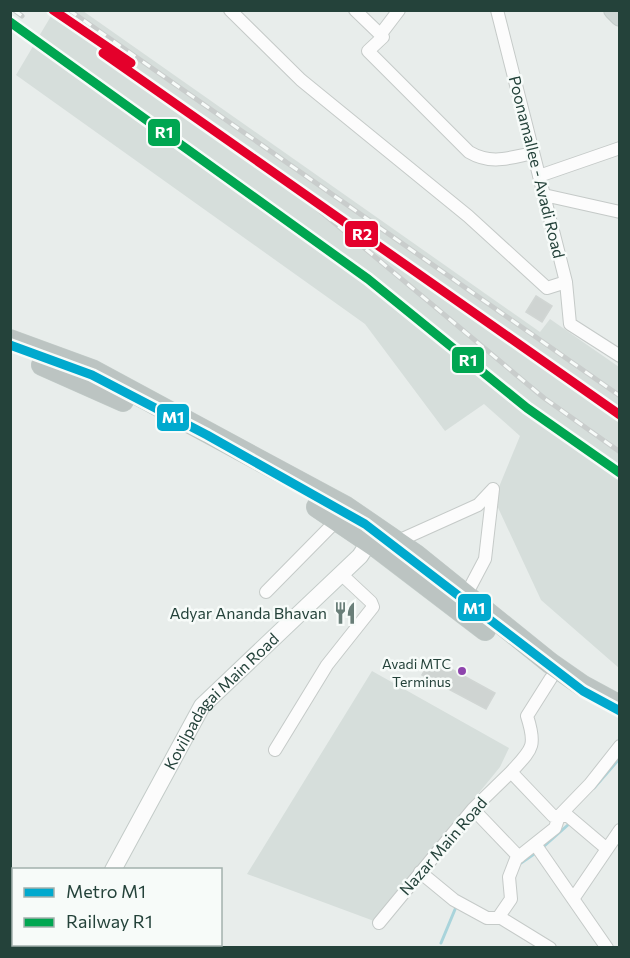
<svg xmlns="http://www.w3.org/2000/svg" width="630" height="958" viewBox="0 0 630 958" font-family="Commissioner,sans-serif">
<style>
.built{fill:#d6dedb}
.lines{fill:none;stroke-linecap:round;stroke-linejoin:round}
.stream{stroke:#a9d4db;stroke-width:3}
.building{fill:#cfd4d2;stroke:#d1d6d4;stroke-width:1.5}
.street-casing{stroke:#c5cac8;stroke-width:14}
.secondary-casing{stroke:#c3cbc8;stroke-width:18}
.primary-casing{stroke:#c3ccc9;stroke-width:20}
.highway-casing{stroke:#c3ccc9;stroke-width:22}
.street{stroke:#fcfcfc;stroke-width:12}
.secondary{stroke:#fcfcfc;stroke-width:16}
.primary{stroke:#cfd7d5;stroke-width:18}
.highway{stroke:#bcc4c2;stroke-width:21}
.rail-casing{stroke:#c9cdcc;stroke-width:5}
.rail{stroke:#f7fbf9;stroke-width:3;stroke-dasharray:9;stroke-linecap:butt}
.rail-1-casing{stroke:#f7fbf9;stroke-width:14}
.rail-2-casing{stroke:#f7fbf9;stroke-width:14}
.rail-1{stroke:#00a651;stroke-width:9}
.rail-2{stroke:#e4002b;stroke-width:9}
.metro-1-casing{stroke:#f7fbf9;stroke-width:14}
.metro-1{stroke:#00a9ce;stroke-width:9}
.bus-dot{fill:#8e44ad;stroke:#f7fbf9;stroke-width:2}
.labels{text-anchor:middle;stroke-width:5;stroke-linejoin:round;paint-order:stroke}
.bus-label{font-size:14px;fill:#24423a;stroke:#f7fbf9;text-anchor:end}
.street-label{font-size:16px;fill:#24423a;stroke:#f7fbf9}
.poi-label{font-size:16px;fill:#24423a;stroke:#f7fbf9;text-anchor:end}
.line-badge{stroke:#f7fbf9;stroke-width:2}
.badge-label{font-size:16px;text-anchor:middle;font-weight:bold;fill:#fff}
</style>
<rect width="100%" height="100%" fill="#e8edeb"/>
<path class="built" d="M 54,11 L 83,11 L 540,332 L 550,319 L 619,367 L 619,668 L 541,600 L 494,499 L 520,436 L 484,404 L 445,431 L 365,324 L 16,75 Z
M 372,671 L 509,748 L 500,767 L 374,921 L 247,874 Z"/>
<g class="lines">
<path class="stream" d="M 594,788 L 620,758
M 542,848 L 569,824
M 521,863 L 537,852
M 441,943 L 456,907"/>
</g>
<path class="building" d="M 536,296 L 552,306 L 542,322 L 526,312 Z
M 431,658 L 495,693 L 486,709 L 422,675 Z"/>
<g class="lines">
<g class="street-casing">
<path id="street" d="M 230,10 L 301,80 L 468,216 L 547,288 L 566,282
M 355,10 L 383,37 L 368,51 L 469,152 C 491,165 509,158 533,153
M 497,10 L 566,282 L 570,324 L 620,356
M 380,35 L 399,10
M 539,176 L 620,148
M 544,195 L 620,212
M 398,541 L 478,505 L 493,489
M 266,592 L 338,519
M 466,595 L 485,559 L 493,489
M 275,750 L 327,665 L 373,607 L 371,602 L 341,574
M 511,772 C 532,749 537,747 527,716 L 551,678
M 473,809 L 519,857
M 535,844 L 607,948
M 420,872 L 454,900 L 487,918 L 501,918 L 550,948
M 573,899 L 620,830
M 498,918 L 511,899 L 509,877 L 516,859 L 555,828 L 559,816 L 590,784 L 620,746
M 379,923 L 473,809 L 511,772 L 553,816 L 568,816 L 607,849"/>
</g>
<g class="secondary-casing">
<g id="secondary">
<path id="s1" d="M 113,870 L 202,706 L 360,556 L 375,533"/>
<path d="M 72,948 L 74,944"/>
</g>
</g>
<g class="primary-casing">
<path id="primary" d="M 613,10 L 620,17"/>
</g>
<g class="highway-casing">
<path id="highway" d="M 10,340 L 92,370 L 346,507 L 416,555 L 550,663 L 583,686 L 620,706
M 42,365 L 123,401
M 317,507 L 379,549 L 485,630"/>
</g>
<use href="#street" class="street"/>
<use href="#secondary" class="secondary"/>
<use href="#primary" class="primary"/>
<use href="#highway" class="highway"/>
<g class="rail-casing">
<path id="rail" d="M 14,10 L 22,16
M 69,10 L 620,396
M 10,22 L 368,279 L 527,408 L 620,473
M 283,180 L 544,398 L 620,452
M 10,345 L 92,375 L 207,435 L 365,524 L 583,691 L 620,711"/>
</g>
<use href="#rail" class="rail"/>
<g class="rail-1-casing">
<path id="rail-1" d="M 10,22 L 368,279 L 527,408 L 620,473"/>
</g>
<g class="rail-2-casing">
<path id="rail-2" d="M 53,10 L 131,63
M 103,53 L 620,415"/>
</g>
<use href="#rail-1" class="rail-1"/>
<use href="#rail-2" class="rail-2"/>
<g class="metro-1-casing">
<path id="metro-1" d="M 10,345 L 92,375 L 207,435 L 365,524 L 583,691 L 620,711"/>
</g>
<use href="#metro-1" class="metro-1"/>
</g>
<defs>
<g id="restaurant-bare" transform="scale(1.8)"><path d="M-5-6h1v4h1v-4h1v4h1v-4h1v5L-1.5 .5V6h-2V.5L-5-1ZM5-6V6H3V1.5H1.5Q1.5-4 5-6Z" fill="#697e78" stroke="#f7fbf9" stroke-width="2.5" paint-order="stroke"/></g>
</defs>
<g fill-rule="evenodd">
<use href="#restaurant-bare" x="345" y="613"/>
</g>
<circle class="bus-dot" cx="462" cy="671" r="5"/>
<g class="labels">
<g class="bus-label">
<text x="451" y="669">Avadi MTC<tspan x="451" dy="18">Terminus</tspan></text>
</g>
<g class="street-label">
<text transform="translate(537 167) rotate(76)" y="6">Poonamallee - Avadi Road</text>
<text dy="6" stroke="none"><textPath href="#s1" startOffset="202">Kovilpadagai Main Road</textPath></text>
<text transform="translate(443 846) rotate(-49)" y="6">Nazar Main Road</text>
</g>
<g class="poi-label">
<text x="327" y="619">Adyar Ananda Bhavan</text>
</g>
</g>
<g class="line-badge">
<rect x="147" y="118" width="34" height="29" rx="6" fill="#00a651"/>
<rect x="344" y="220" width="35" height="28" rx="6" fill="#e4002b"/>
<rect x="451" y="346" width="34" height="28" rx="6" fill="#00a651"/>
<rect x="156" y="403" width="34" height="29" rx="6" fill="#00a9ce"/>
<rect x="457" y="593" width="35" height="29" rx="6" fill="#00a9ce"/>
</g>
<g class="badge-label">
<text x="164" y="138">R1</text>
<text x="362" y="240">R2</text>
<text x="468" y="366">R1</text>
<text x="173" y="423">M1</text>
<text x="474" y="614">M1</text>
</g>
<rect width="630" height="958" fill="none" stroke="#24423a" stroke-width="24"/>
<rect x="12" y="868" width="210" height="78" fill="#f7fbf9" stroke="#a3b1ad" stroke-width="1.5"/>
<rect x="24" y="888" width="30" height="9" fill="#00a9ce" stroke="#a3b1ad" stroke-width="1.5"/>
<text x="66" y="898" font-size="18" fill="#24423a">Metro M1</text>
<rect x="24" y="918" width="30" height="9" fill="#00a651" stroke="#a3b1ad" stroke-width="1.5"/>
<text x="66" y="928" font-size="18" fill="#24423a">Railway R1</text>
</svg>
